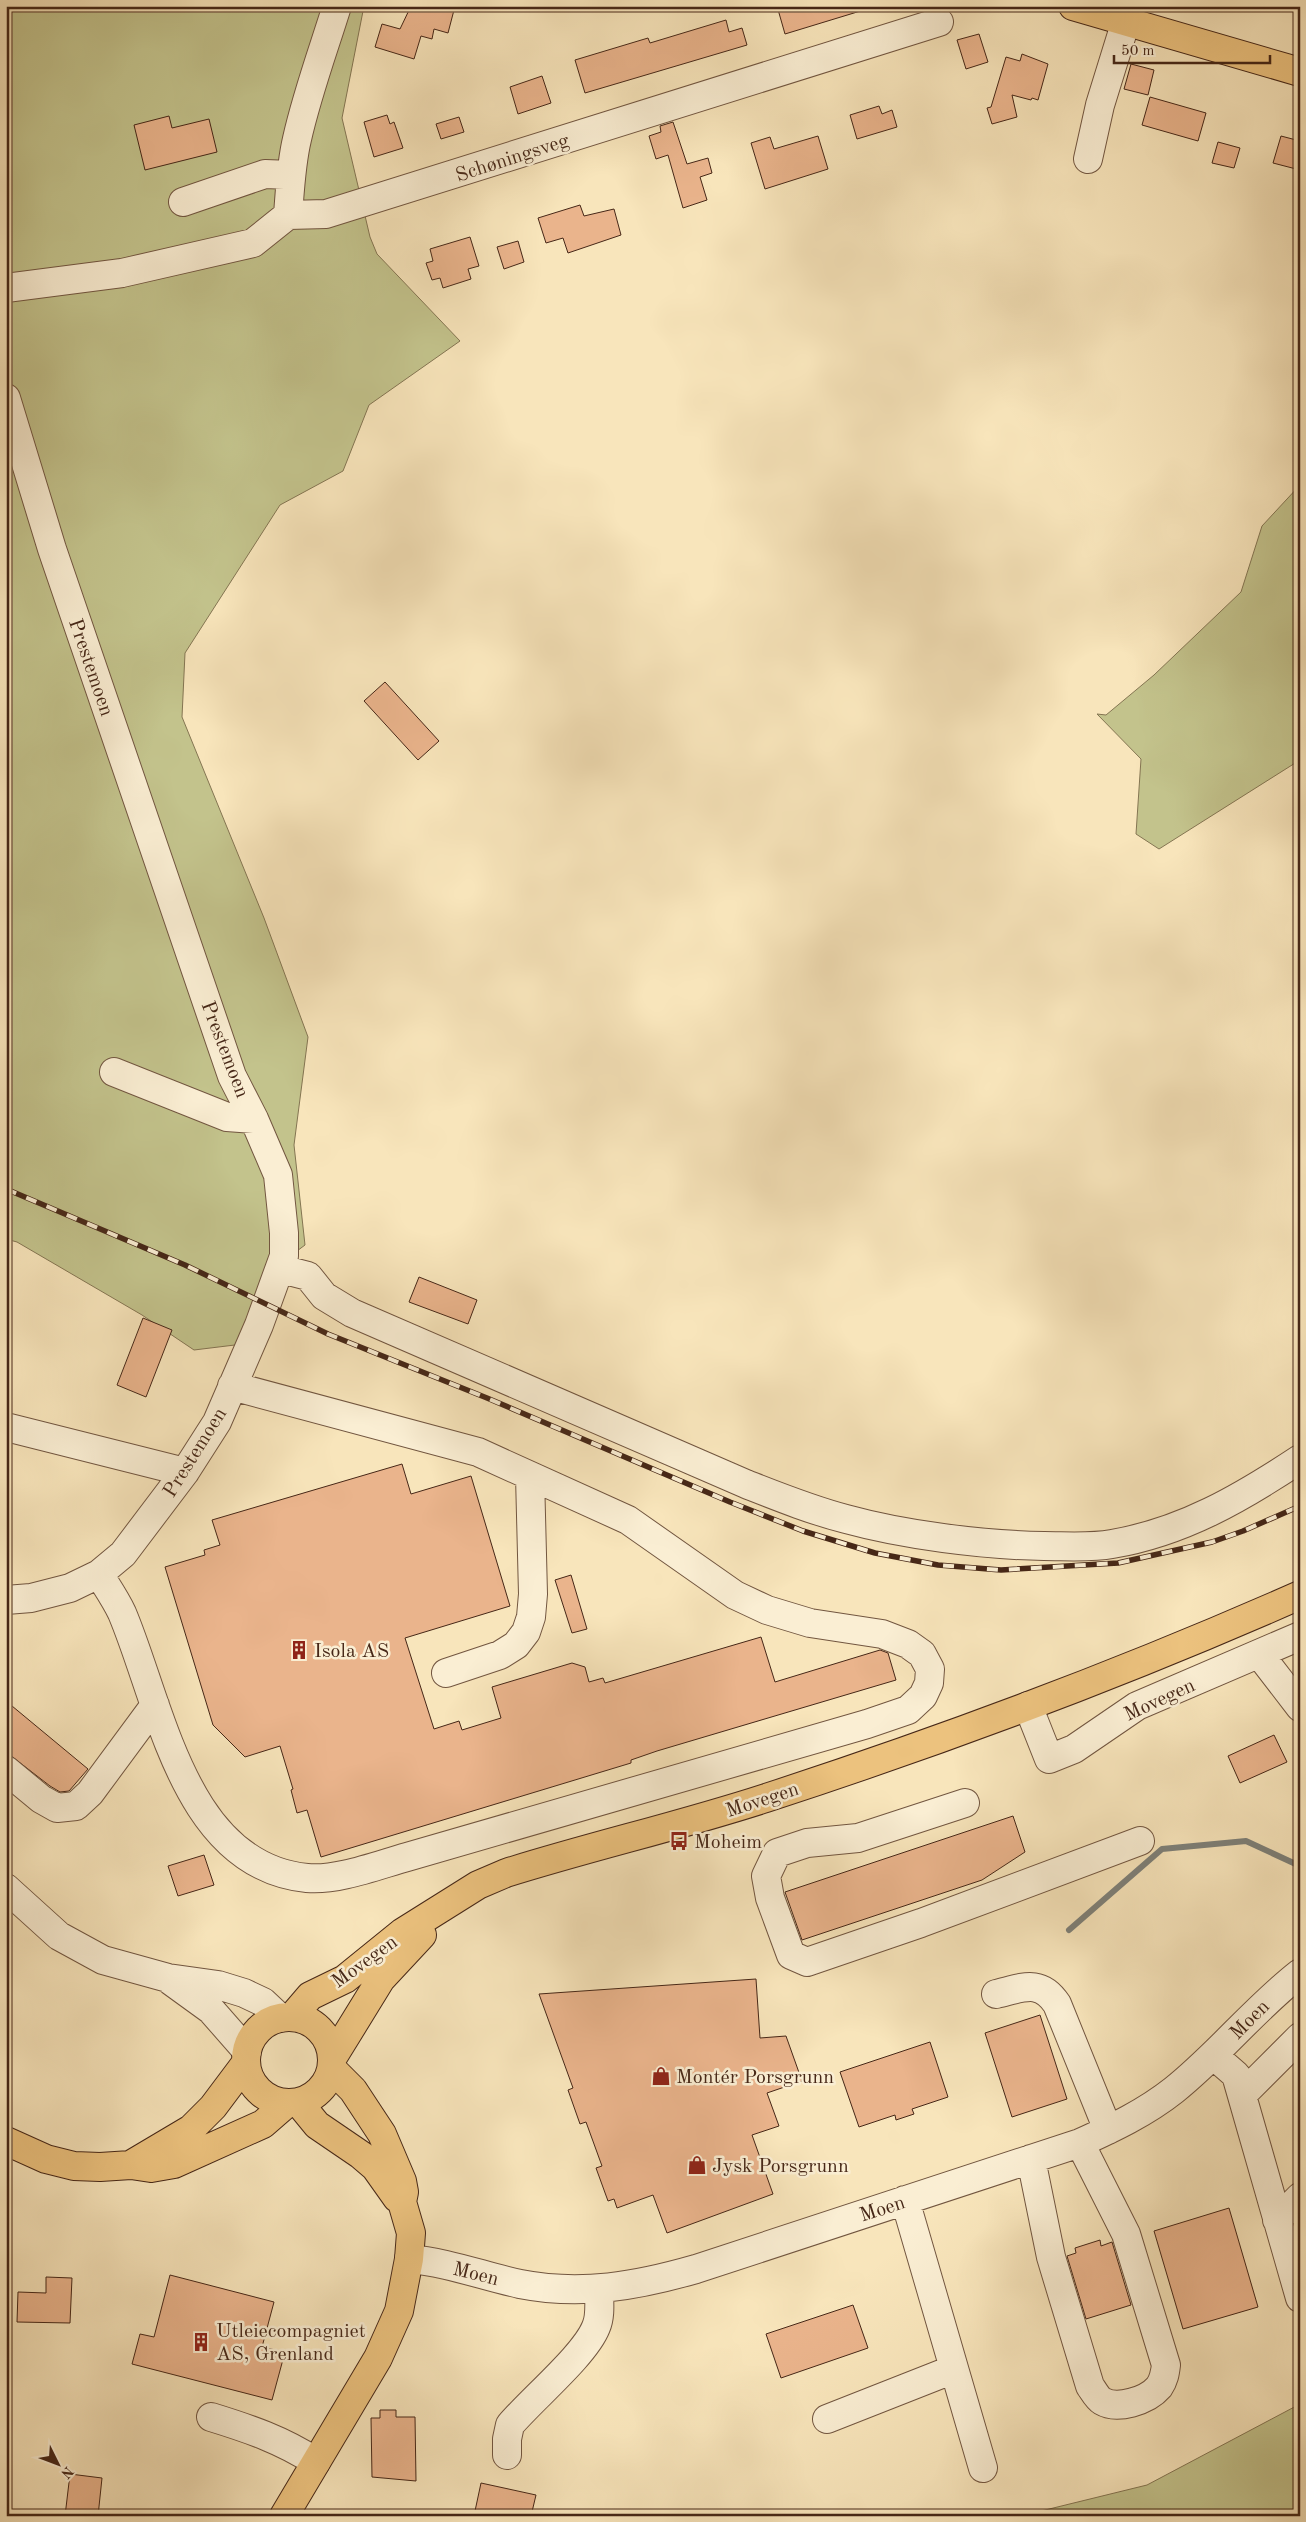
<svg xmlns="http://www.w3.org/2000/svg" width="1306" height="2522" viewBox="0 0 1306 2522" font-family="'Old Standard TT',serif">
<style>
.green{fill:#c3c38c;stroke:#847552}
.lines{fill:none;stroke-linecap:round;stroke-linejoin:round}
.stream{stroke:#7d8079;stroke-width:6}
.building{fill:#eab48c;stroke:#462717}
.minor-casing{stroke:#725640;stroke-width:30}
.major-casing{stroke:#462717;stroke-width:30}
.minor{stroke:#faeed3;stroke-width:28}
.major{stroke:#ecc27e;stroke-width:28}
.rail-casing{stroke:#462717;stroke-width:5.5}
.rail{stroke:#faeed3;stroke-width:4;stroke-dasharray:11;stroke-linecap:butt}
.labels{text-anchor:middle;stroke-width:5;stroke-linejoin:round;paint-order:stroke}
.street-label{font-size:20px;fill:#462717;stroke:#faeed3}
.poi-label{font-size:20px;fill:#462717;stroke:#faeed3;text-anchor:start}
</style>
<rect width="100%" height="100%" fill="#f8e5bb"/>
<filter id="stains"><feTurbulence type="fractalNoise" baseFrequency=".004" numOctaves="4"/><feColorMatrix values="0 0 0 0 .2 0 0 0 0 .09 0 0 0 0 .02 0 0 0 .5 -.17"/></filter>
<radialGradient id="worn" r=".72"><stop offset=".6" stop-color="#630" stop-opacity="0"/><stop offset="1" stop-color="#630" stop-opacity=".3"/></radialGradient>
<path class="green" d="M 6,6 L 364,6 L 342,118 L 370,237 L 377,254 L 460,341 L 369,405 L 343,471 L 280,505 L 185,653 L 182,717 L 264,918 L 308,1037 L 294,1145 L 305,1245 L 281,1263 L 243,1344 L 194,1350 L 142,1315 L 17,1242 L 6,1239 Z
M 1300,485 L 1300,760 L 1159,849 L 1136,834 L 1141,759 L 1097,714 L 1106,715 L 1154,675 L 1241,592 L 1262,526 Z
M 1300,2404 L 1300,2516 L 1007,2516 L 1037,2512 L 1147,2485 Z"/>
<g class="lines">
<path class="stream" d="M 1069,1930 L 1162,1849 L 1246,1841 L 1300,1866"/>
</g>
<path class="building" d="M 411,6 L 425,6 L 438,10 L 441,6 L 454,10 L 448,33 L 434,29 L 432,39 L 421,36 L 414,59 L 375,47 L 382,24 L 400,29 Z
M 777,6 L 866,6 L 867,9 L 785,34 Z
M 726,20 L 729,32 L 742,28 L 747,45 L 585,93 L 575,60 L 648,38 L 650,43 Z
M 979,34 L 988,62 L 966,69 L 957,40 Z
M 1022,54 L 1048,64 L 1038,100 L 1032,98 L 1031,100 L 1012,95 L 1017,117 L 992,124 L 987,108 L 991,107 L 1006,57 L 1020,61 Z
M 1131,64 L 1154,70 L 1148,95 L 1124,89 Z
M 542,76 L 551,103 L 518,114 L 510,87 Z
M 1150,97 L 1206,113 L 1198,141 L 1142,125 Z
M 879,106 L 882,114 L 892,110 L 897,127 L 857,139 L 850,115 Z
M 387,115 L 390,124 L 394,122 L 403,148 L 374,157 L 364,122 Z
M 169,116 L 172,128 L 209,119 L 217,152 L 145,170 L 134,125 Z
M 459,117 L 464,132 L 441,139 L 436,124 Z
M 673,122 L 687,164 L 708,158 L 712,173 L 700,177 L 707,200 L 683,208 L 668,155 L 656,159 L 649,136 L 661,132 L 660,126 Z
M 818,136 L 828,169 L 765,189 L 751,143 L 770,137 L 774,149 Z
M 1281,136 L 1300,141 L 1300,170 L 1273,163 Z
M 1218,142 L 1240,148 L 1234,168 L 1212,163 Z
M 580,205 L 584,216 L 614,209 L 621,235 L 568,253 L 563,238 L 546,243 L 538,218 Z
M 470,237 L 479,266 L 468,269 L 471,279 L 443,288 L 440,278 L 432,280 L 426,263 L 433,261 L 430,249 Z
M 518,241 L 524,262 L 504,269 L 497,247 Z
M 385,682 L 439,741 L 418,760 L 364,701 Z
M 419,1277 L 477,1300 L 468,1324 L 409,1302 Z
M 143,1318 L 172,1330 L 146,1397 L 117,1385 Z
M 402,1464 L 411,1494 L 471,1476 L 510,1606 L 405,1638 L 434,1729 L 459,1721 L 462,1730 L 501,1718 L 492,1687 L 572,1663 L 585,1667 L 589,1682 L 603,1678 L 605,1683 L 761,1637 L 775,1682 L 880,1650 L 888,1653 L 896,1680 L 657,1751 L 631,1760 L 631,1763 L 321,1857 L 307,1810 L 297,1813 L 291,1790 L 293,1789 L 280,1746 L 245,1757 L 213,1725 L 165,1567 L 205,1555 L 204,1550 L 220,1545 L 212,1520 Z
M 571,1575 L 587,1629 L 572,1633 L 555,1580 Z
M 6,1701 L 88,1769 L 69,1791 L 60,1792 L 50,1786 L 6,1752 Z
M 1274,1735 L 1287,1762 L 1240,1783 L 1228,1756 Z
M 1013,1816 L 1025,1852 L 982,1880 L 802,1940 L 785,1892 Z
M 204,1855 L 214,1885 L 178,1896 L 168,1866 Z
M 756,1979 L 760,2038 L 786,2036 L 802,2081 L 767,2093 L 779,2126 L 752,2135 L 773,2194 L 667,2233 L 653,2195 L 617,2208 L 614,2199 L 608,2201 L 596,2168 L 602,2166 L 586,2122 L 580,2124 L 568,2090 L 573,2088 L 539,1994 Z
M 1040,2015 L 1067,2099 L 1012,2117 L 985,2033 Z
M 930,2042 L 948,2097 L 912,2109 L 914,2114 L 896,2120 L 895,2115 L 859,2127 L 840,2072 Z
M 1229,2208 L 1258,2307 L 1183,2329 L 1154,2231 Z
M 1100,2240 L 1101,2246 L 1112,2242 L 1131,2305 L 1086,2319 L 1067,2256 L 1076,2253 L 1075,2248 Z
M 170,2275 L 274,2302 L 262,2347 L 285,2352 L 272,2400 L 132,2364 L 140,2334 L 154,2337 Z
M 46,2277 L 72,2278 L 70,2323 L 17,2322 L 18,2292 L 46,2293 Z
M 853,2305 L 868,2348 L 781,2378 L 766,2334 Z
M 380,2410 L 396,2410 L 396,2417 L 415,2417 L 416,2481 L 372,2477 L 371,2418 L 380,2418 Z
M 70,2474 L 102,2478 L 98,2516 L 65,2516 Z
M 481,2483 L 536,2495 L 531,2516 L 498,2516 L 475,2511 Z"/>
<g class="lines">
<g class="minor-casing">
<path id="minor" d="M 337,6 C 323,51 307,94 297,139 C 291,164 290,190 288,215 L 326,214 L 939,22
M 1088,159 L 1100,105 L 1126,21
M 183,202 L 265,174 L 291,175
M 6,288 L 122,273 L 253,243 L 288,215
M 6,398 L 52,549 L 232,1076 L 254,1119 L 278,1175 L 284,1233 L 284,1256 L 259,1325 L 217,1422 L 185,1472 L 123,1554 L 99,1574 L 70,1588 L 31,1598 L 6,1600
M 114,1072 L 227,1117 L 254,1119
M 281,1269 L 308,1276 L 324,1296 L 352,1313 L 746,1484 C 779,1497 811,1510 846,1519 C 904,1535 983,1545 1044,1546 C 1066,1546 1090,1548 1112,1544 C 1183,1532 1241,1498 1300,1459
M 6,1427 L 185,1472
M 99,1574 C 107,1587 116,1600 122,1613 C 161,1705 184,1866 307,1878 C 337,1881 378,1865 407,1857 L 867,1724 L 908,1710 L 923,1696 L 929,1683 L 930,1669 L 922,1654 L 908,1644 L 882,1634 L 810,1623 L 767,1610 L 735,1595 L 628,1520 L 478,1452 L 232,1386
M 1260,1655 L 1300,1707
M 446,1673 L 500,1655 L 516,1645 L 526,1632 L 531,1617 L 533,1594 L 530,1476
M 1028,1706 L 1049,1759 L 1074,1749 L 1137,1706 L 1300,1636
M 6,1770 L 41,1799 L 57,1808 L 76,1806 L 90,1793 L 155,1705
M 965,1803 L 858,1838 L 807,1843 L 777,1853 L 766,1876 L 770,1898 L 791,1955 L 807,1962 L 921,1923 L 1140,1841
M 6,1888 L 59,1936 L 103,1960 L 168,1978 L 218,1985 L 244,1993 L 263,2002 L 280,2018
M 171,1981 L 211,2010 L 247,2051
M 996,1994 C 1022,1988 1040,1978 1057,2004 L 1108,2130
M 1213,2055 L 1236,2075 L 1300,2298
M 1242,2095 L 1300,2037
M 1031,2159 L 1051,2257 L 1090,2386 C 1093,2390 1097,2398 1102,2401 C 1117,2410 1147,2401 1159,2387 C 1164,2380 1165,2373 1166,2365 L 1126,2234 L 1080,2143
M 905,2200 L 983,2468
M 1277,2220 L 1300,2197
M 409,2259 C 447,2262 483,2276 520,2284 C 581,2296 637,2286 696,2269 L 1080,2143 C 1113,2128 1145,2113 1174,2090 C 1219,2054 1255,2008 1300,1973
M 211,2417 C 250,2429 282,2440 316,2462
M 827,2419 L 954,2369
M 507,2455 L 507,2439 L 510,2425 C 532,2399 585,2355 596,2327 C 601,2316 599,2301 599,2289"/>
</g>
<g class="major-casing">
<path id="major" d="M 1073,6 L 1300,72
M246 2060a43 43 0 1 1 86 0a43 43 0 1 1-86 0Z
M 292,2017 L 310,1996 L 345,1979 L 403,1932 L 478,1885 L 506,1873 C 592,1846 680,1826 766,1798 C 947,1739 1126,1672 1300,1595
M 333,2057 L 381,1979 L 422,1935
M 299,2103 L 317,2125 L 361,2155 L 375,2167 L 397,2198
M 6,2141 L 46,2159 L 74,2166 L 100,2167 L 131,2165 L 151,2168 L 174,2164 L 263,2124 L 286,2104
M 132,2164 L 191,2129 L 213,2107 L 246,2063
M 284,2516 L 378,2358 L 399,2311 L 409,2259 L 411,2233 L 402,2202 L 404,2192 L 402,2181 L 382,2134 L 353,2090 L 332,2069"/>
</g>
<use href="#minor" class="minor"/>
<use href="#major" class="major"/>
<g class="rail-casing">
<path id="rail" d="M 6,1189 L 185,1265 L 328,1334 L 487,1398 L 730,1502 L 803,1531 L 875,1553 L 938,1565 L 1001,1570 L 1118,1563 L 1212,1542 L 1243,1531 L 1300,1506"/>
</g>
<use href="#rail" class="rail"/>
</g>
<defs>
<g id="building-bare" transform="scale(1.5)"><path d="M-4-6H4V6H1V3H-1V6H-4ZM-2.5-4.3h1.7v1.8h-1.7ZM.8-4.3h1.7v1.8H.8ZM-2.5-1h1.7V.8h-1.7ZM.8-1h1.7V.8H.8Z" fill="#8f2418" stroke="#faeed3" stroke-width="2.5" paint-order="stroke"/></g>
<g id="bus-bare" transform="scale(1.5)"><path d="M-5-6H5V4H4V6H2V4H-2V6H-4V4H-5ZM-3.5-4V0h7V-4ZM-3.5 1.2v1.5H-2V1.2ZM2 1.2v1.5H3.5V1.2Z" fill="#8f2418" stroke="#faeed3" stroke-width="2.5" paint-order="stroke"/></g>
<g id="shop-bare" transform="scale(1.5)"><path d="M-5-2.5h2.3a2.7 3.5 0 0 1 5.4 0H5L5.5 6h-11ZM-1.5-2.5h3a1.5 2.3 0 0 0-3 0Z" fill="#8f2418" stroke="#faeed3" stroke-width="2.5" paint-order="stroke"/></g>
</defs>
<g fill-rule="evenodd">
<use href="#building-bare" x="299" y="1650"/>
<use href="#bus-bare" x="679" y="1841"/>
<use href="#shop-bare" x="661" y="2076"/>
<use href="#shop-bare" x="697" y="2165"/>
<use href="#building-bare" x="201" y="2342"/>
</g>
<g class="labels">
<g class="street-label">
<text transform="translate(512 157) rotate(-18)" y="7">Schøningsveg</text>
<text transform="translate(92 667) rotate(71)" y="7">Prestemoen</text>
<text transform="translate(226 1049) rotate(69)" y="7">Prestemoen</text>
<text transform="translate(194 1452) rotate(-58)" y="7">Prestemoen</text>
<text transform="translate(1159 1699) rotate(-25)" y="7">Movegen</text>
<text transform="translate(762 1799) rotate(-18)" y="7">Movegen</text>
<text transform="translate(364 1961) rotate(-36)" y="7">Movegen</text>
<text transform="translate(1249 2019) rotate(-45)" y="7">Moen</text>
<text transform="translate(882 2208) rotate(-18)" y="7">Moen</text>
<text transform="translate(476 2273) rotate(14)" y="7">Moen</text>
</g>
<g class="poi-label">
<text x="314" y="1657">Isola AS</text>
<text x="694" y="1848">Moheim</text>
<text x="676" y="2083">Montér Porsgrunn</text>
<text x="712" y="2172">Jysk Porsgrunn</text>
<text x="216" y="2337">Utleiecompagniet<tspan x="216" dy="23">AS, Grenland</tspan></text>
</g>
</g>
<rect width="1306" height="2522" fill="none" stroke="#f8e5bb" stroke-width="25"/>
<rect x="8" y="8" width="1291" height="2507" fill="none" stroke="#462717" stroke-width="2.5"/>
<rect x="12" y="12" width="1281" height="2497" fill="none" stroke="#462717"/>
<g transform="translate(58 2464) rotate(132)" stroke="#faeed3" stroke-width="4" paint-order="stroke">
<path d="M0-4L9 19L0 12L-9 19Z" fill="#462717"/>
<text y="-8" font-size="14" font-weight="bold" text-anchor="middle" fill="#462717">N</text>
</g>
<path d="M1114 55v8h156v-8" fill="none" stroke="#462717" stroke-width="2.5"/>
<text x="1121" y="55" font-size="15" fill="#462717" stroke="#faeed3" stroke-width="4" paint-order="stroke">50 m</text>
<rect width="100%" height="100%" filter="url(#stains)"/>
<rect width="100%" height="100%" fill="url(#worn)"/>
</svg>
